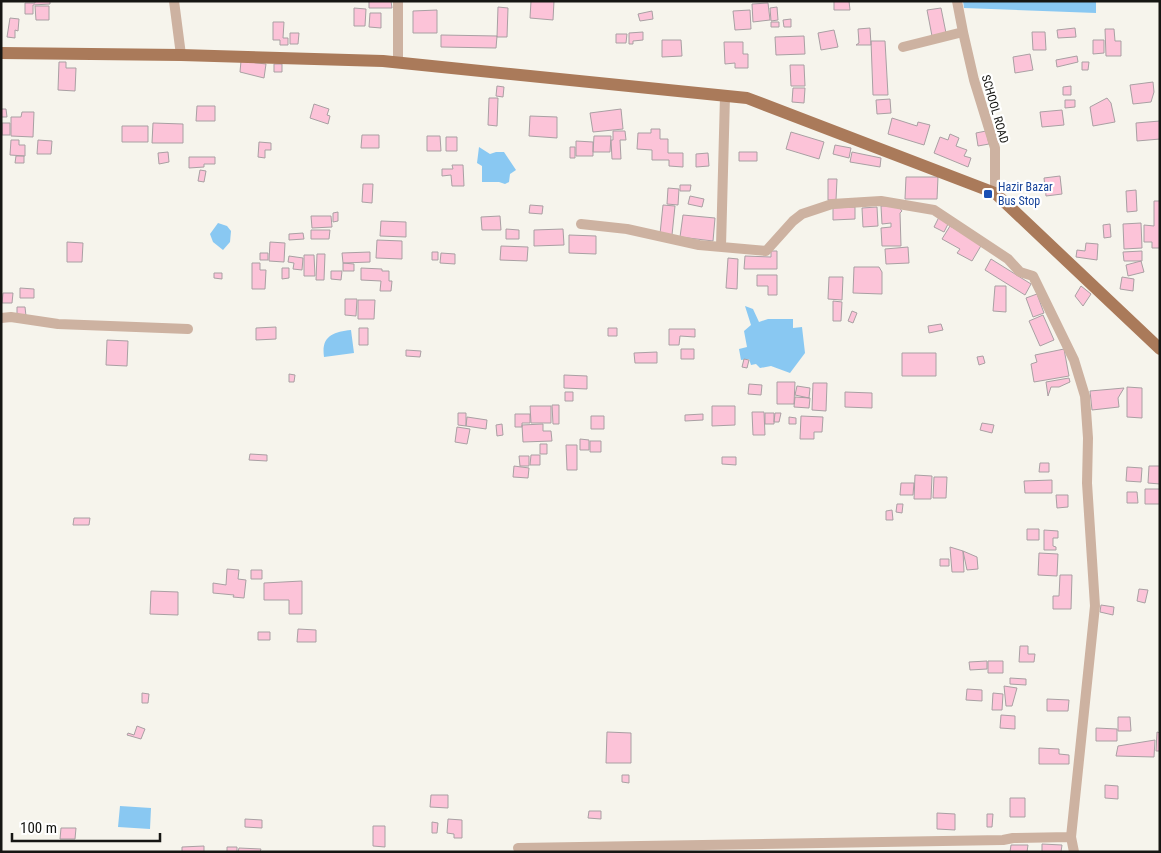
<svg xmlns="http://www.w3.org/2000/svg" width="1161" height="853" viewBox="0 0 1161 853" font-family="'Roboto Condensed',sans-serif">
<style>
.water{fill:#89c8f2}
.building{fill:#fcc3d8;stroke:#a9a0a3}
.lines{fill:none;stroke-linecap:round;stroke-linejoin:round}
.minor{stroke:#cdb2a1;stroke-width:10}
.major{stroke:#aa7a5a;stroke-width:12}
.transit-dot{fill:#1a4fb4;stroke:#fff;stroke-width:2}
.labels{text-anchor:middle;stroke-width:4.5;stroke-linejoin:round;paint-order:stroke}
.street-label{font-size:12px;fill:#161613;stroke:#fff}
.transit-label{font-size:12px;fill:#164399;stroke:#fff;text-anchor:start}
</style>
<rect width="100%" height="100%" fill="#f6f4ec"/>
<path class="water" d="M 963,1 L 1096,1 L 1096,13 L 964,8 Z
M 479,147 L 490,154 L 496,152 L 504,152 L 516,170 L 510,174 L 509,182 L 505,184 L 499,182 L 482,182 L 482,166 L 477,163 Z
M 218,223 L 227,226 L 231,231 L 230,242 L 223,250 L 213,242 L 210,234 Z
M 745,306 L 753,309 L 759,322 L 768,319 L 793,319 L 793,328 L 802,327 L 805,353 L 790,373 L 771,366 L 760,368 L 756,364 L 751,365 L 749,359 L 741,360 L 739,349 L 747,347 L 744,331 L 751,325 Z
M 351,330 L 354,353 L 324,357 C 321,336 333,332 351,330 Z
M 120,806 L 151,808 L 150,829 L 118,827 Z"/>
<path class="building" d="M 35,1 L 50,1 L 50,4 L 33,5 L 33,14 L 25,14 L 25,3 L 35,3 Z
M 369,1 L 391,1 L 392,8 L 369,8 Z
M 531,1 L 554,1 L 553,20 L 530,18 Z
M 834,1 L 849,1 L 850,10 L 834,10 Z
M 768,3 L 770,20 L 753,22 L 752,4 Z
M 35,6 L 49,6 L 49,20 L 36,20 Z
M 498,7 L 508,8 L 507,37 L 497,37 Z
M 777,7 L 778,20 L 771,21 L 770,8 Z
M 354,8 L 366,9 L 365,26 L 354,26 Z
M 941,8 L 946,33 L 932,36 L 927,10 Z
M 437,10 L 437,33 L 413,33 L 413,11 Z
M 750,10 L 751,29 L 735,30 L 733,11 Z
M 652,11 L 653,19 L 640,21 L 638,14 Z
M 370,13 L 381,13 L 381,28 L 369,27 Z
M 10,18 L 19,19 L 18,31 L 15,30 L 15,38 L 7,37 Z
M 791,19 L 791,27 L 784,27 L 783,20 Z
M 273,22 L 284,22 L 283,38 L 288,38 L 288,45 L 280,45 L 280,40 L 273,40 Z
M 771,22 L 779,22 L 779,27 L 771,27 Z
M 870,28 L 871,45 L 856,45 L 859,43 L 858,29 Z
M 1075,28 L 1076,37 L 1058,38 L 1057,30 Z
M 1105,29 L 1114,29 L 1115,41 L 1121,41 L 1121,56 L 1106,56 Z
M 834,30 L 838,47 L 821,50 L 818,33 Z
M 643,32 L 643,40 L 633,41 L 633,44 L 629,44 L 629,33 Z
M 1032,32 L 1045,32 L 1046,50 L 1033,50 Z
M 290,33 L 299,33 L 298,44 L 290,44 Z
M 616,34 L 627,34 L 626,43 L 616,43 Z
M 441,35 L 497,36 L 496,48 L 441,47 Z
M 804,36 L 805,54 L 776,55 L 775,37 Z
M 662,40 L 681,40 L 682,56 L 662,57 Z
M 1093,40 L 1104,40 L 1104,53 L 1093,54 Z
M 871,41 L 885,41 L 888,95 L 873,95 Z
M 724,42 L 743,42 L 743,54 L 748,54 L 748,68 L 735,68 L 735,63 L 725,64 Z
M 1030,54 L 1033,70 L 1015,73 L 1013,57 Z
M 1077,56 L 1078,62 L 1057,67 L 1056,60 Z
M 241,61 L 266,64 L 264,78 L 240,72 Z
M 59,62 L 66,62 L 66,68 L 76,68 L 75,91 L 58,90 Z
M 1082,62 L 1089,62 L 1088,70 L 1082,70 Z
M 274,64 L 282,64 L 282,72 L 274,72 Z
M 790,65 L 804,65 L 805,86 L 791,86 Z
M 1153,82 L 1154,92 L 1151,102 L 1133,104 L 1130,85 Z
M 497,86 L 504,87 L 503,97 L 496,96 Z
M 1071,86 L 1071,95 L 1063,95 L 1063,87 Z
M 793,88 L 805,88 L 804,103 L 792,102 Z
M 489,98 L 498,98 L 497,126 L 488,125 Z
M 1107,98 L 1111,103 L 1115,122 L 1093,126 L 1090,107 Z
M 890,99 L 891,113 L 877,114 L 876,100 Z
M 1065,100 L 1075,100 L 1075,107 L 1065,108 Z
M 314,104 L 329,109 L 327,115 L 330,116 L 328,124 L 310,118 Z
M 197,106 L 215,106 L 215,121 L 196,121 Z
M 1,109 L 6,109 L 7,117 L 1,117 Z
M 621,109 L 623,129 L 593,132 L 590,113 Z
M 1062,110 L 1064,125 L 1042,127 L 1040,112 Z
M 22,112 L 34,112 L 33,137 L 11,136 L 11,117 L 21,117 Z
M 530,116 L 557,117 L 557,138 L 529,136 Z
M 892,118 L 917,126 L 918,122 L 930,125 L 924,145 L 888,134 Z
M 1160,121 L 1160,139 L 1137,141 L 1136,123 Z
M 2,123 L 10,123 L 10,135 L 2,135 Z
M 153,123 L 183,124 L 183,143 L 152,143 Z
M 122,126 L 148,126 L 148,142 L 122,142 Z
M 651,129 L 660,129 L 660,139 L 668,139 L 668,153 L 683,153 L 683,167 L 669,166 L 669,160 L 652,160 L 652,150 L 637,149 L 638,133 L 651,133 Z
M 613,131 L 625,131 L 626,140 L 620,140 L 621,159 L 612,159 L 611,140 L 613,140 Z
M 986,131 L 989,144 L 978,146 L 976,133 Z
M 791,132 L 824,142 L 819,159 L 786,149 Z
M 950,134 L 959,138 L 956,146 L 967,150 L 964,156 L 971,158 L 968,167 L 934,153 L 940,137 L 948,140 Z
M 362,135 L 379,135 L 379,148 L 361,148 Z
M 427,136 L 440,136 L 441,151 L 427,151 Z
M 594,136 L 611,136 L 610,152 L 593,152 Z
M 446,137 L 457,137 L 457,151 L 446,151 Z
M 11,140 L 19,140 L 19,145 L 25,145 L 25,156 L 10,155 Z
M 38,140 L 52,141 L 51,154 L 37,154 Z
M 576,141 L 593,142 L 593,156 L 576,156 Z
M 259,142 L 271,143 L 271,150 L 265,150 L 265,158 L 258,157 Z
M 835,145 L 851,148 L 849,158 L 833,154 Z
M 570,147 L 575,147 L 575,158 L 570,158 Z
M 168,152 L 169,162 L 159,164 L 158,153 Z
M 739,152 L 757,152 L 757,161 L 739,161 Z
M 852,152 L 881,158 L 880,167 L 850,162 Z
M 708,153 L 709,166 L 696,167 L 696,154 Z
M 16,156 L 24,156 L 24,163 L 15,163 Z
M 189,157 L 215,157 L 215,164 L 204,164 L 204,167 L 189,168 Z
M 452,165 L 463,165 L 464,186 L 452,186 L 451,175 L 442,176 L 442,169 L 453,169 Z
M 200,170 L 206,171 L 204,182 L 198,181 Z
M 1060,176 L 1062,194 L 1046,196 L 1044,178 Z
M 906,177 L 938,177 L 937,199 L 905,199 Z
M 828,179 L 837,179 L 836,200 L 828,200 Z
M 363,184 L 373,184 L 372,203 L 362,202 Z
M 680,185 L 691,185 L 690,191 L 680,191 Z
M 668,188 L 679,189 L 678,205 L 667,204 Z
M 1136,190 L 1137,211 L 1127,212 L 1126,191 Z
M 690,196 L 704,199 L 702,207 L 688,204 Z
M 1154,201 L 1160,201 L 1160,248 L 1152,248 L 1152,242 L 1144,242 L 1144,225 L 1154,226 Z
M 530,205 L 543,206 L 542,214 L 529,213 Z
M 663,205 L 675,206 L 672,235 L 660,234 Z
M 881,206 L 898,206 L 902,211 L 900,213 L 901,246 L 882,246 L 881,228 L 891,227 L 891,223 L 882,224 Z
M 855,207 L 855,219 L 833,220 L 833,208 Z
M 877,207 L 878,226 L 863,227 L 862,208 Z
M 338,212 L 338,221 L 333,222 L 333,213 Z
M 683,215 L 715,218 L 713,241 L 680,237 Z
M 311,216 L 331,216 L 332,227 L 312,228 Z
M 500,216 L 501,230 L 482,230 L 481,217 Z
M 939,217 L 949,222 L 944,232 L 934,227 Z
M 381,221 L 406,222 L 406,237 L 380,236 Z
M 1141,223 L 1142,248 L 1124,249 L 1123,224 Z
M 1110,224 L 1111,237 L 1104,238 L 1103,225 Z
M 950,226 L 982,244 L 972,261 L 957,253 L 960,249 L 942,239 Z
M 506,229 L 519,230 L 519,239 L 506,239 Z
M 563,229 L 564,245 L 534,246 L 534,230 Z
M 311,230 L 330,230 L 329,239 L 311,239 Z
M 303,233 L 304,239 L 289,240 L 289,234 Z
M 569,235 L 596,236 L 596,254 L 569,253 Z
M 377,240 L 402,241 L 402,259 L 376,258 Z
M 67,242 L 83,243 L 82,262 L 67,262 Z
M 270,242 L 285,243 L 284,262 L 269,261 Z
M 1086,243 L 1098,244 L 1097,260 L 1076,257 L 1077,250 L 1085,251 Z
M 501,246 L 528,247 L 527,261 L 500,260 Z
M 908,247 L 909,263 L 886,264 L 885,249 Z
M 771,251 L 777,251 L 777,269 L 744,269 L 745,256 L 771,257 Z
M 1142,251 L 1142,261 L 1124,261 L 1123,252 Z
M 370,252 L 370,262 L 343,263 L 342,253 Z
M 432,252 L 438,252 L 438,260 L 432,260 Z
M 260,253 L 268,253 L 268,260 L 260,260 Z
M 441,253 L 455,254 L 455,264 L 440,263 Z
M 317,254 L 325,254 L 324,280 L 316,280 Z
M 304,255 L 314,255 L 315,276 L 304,276 Z
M 289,256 L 303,258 L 302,270 L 293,269 L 294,263 L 288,262 Z
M 728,258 L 738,259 L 737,289 L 726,288 Z
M 991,259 L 1031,284 L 1025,295 L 985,270 Z
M 1141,261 L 1144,272 L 1128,276 L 1126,265 Z
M 252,263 L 260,263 L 260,270 L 266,270 L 265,289 L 252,289 Z
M 343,263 L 354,264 L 354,271 L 343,271 Z
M 854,267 L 879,267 L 882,272 L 882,294 L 853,293 Z
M 282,268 L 289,268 L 289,278 L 282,279 Z
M 361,268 L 382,269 L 382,271 L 389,271 L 389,281 L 392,281 L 391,291 L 380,291 L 381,281 L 361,280 Z
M 331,271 L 342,271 L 341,280 L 331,279 Z
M 214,273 L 222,273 L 222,279 L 214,278 Z
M 757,275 L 777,275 L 777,295 L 768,295 L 768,286 L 757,286 Z
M 829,277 L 843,277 L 842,300 L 828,299 Z
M 1122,277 L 1134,279 L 1133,291 L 1120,289 Z
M 995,286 L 1006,286 L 1006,312 L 993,311 Z
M 1081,286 L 1091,294 L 1083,306 L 1075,296 Z
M 20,288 L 34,289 L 34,298 L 20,298 Z
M 3,293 L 13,293 L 12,303 L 2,303 Z
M 1037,294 L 1044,313 L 1033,317 L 1026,298 Z
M 345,299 L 357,299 L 356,316 L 345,315 Z
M 358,300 L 375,300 L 374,319 L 358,319 Z
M 833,301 L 842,302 L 841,321 L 833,321 Z
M 17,307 L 25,307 L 26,316 L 17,317 Z
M 852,311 L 857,313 L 853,323 L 848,321 Z
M 1043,315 L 1054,340 L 1040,346 L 1029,321 Z
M 941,324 L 943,330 L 929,333 L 928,326 Z
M 276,327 L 276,339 L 256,340 L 256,328 Z
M 359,328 L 368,328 L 368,345 L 359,345 Z
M 608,328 L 617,328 L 617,336 L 608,336 Z
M 669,329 L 695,329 L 695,337 L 680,336 L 679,345 L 669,345 Z
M 107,340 L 128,341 L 127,366 L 106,365 Z
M 681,349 L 694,349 L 694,359 L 681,359 Z
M 1064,349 L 1069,376 L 1034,382 L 1031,364 L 1037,362 L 1035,355 Z
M 406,350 L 421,351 L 420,357 L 406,356 Z
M 657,352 L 657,363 L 635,363 L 634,353 Z
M 902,353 L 936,353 L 936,376 L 902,376 Z
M 983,356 L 985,363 L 979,365 L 977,357 Z
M 744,359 L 749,360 L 747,368 L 742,367 Z
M 289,374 L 295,375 L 294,382 L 289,382 Z
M 564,375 L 587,376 L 587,389 L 564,388 Z
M 1069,378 L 1070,382 L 1059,387 L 1051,387 L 1048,396 L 1046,382 Z
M 777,382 L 795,382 L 794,404 L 777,404 Z
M 813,383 L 827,383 L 826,411 L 812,410 Z
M 749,384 L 762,385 L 761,395 L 748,394 Z
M 797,386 L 810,388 L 809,398 L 795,395 Z
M 1127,387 L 1142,388 L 1142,418 L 1127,417 Z
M 1124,388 L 1118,398 L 1119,407 L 1092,410 L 1090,391 Z
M 565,392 L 573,392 L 573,401 L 565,401 Z
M 845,392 L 872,393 L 872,408 L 845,407 Z
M 795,397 L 810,398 L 809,408 L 794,407 Z
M 552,405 L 559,405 L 559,424 L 553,424 Z
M 530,406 L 551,406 L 551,423 L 531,423 Z
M 712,406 L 735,406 L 735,425 L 712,426 Z
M 752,412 L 764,412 L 765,435 L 753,435 Z
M 458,413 L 466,413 L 466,426 L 458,425 Z
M 765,413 L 774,413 L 774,424 L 765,424 Z
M 775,413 L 781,413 L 779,422 L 774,422 Z
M 515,414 L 530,414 L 530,423 L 522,423 L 522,427 L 515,427 Z
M 703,414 L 703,420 L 685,421 L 685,415 Z
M 591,416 L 604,416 L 604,429 L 591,429 Z
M 801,416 L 823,417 L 822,432 L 814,432 L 814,439 L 800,439 Z
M 467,417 L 487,420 L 486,429 L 466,426 Z
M 789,417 L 796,418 L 796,424 L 789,424 Z
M 982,423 L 994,425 L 992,433 L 980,430 Z
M 502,424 L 503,435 L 497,436 L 496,425 Z
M 543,424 L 543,431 L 551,431 L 552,441 L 523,442 L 522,425 Z
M 457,427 L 470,429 L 467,444 L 455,442 Z
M 580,439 L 589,440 L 589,450 L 580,450 Z
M 590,441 L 601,441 L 601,452 L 590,452 Z
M 540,444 L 547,444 L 547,454 L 540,454 Z
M 566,445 L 577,445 L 577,470 L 567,470 Z
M 250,454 L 267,455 L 267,461 L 249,460 Z
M 531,455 L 540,455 L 540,465 L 530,465 Z
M 519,456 L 529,456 L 529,466 L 520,466 Z
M 722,457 L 736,457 L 736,465 L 722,464 Z
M 1040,463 L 1049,463 L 1049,472 L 1039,472 Z
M 514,466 L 529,468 L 528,478 L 513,477 Z
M 1149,466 L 1160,466 L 1160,484 L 1148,483 Z
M 1127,467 L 1142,468 L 1141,482 L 1126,481 Z
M 915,475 L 932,476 L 931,499 L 914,499 Z
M 934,477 L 947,477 L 946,498 L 933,498 Z
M 1052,480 L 1052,493 L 1025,493 L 1024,481 Z
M 901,483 L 914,483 L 913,495 L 900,495 Z
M 1145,489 L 1160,489 L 1160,504 L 1145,504 Z
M 1127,492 L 1137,492 L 1138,503 L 1127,503 Z
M 1056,495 L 1068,495 L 1068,507 L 1057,508 Z
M 897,504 L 903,504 L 902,513 L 896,512 Z
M 892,510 L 893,520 L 886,520 L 886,511 Z
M 74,518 L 90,518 L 89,525 L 73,525 Z
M 1027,529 L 1039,529 L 1039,540 L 1027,540 Z
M 1044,530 L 1058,531 L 1058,538 L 1053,538 L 1053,546 L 1056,547 L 1056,550 L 1044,550 Z
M 950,547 L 963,551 L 964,572 L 952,572 Z
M 963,551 L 977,557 L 978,569 L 967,570 Z
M 1039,553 L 1058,554 L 1057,576 L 1038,575 Z
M 940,559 L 949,559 L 949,566 L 940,566 Z
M 227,569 L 239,570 L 238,579 L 246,580 L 244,598 L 233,597 L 234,595 L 213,593 L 213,583 L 226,585 Z
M 251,570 L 262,570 L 262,579 L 251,579 Z
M 1060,575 L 1072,575 L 1071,609 L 1053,609 L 1053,596 L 1059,596 Z
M 302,581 L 302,614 L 289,614 L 289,600 L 264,600 L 264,583 Z
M 1139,589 L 1148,590 L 1145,603 L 1137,601 Z
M 151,591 L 178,592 L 178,615 L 150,614 Z
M 1101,605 L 1114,607 L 1113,615 L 1100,612 Z
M 298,629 L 316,630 L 316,642 L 297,642 Z
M 258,632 L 270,632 L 270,640 L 258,640 Z
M 1020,646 L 1028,646 L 1028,654 L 1035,654 L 1034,662 L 1019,662 Z
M 987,661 L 987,669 L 970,670 L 969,662 Z
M 988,661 L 1003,661 L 1003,673 L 988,673 Z
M 1010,678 L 1026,679 L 1026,685 L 1010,684 Z
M 1004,686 L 1017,688 L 1012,706 L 1006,706 Z
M 967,689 L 982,690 L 982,701 L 966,700 Z
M 142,693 L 149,694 L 148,703 L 142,703 Z
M 993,693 L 1003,694 L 1002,710 L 992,710 Z
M 1047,699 L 1069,700 L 1068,711 L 1047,711 Z
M 1001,715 L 1015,716 L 1015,729 L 1000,728 Z
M 1118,717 L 1130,717 L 1131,731 L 1118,731 Z
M 137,726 L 145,729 L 141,739 L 127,735 L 128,733 L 134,735 Z
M 1096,728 L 1117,729 L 1117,741 L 1096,741 Z
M 607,732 L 631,733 L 631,763 L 606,763 Z
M 1157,732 L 1160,733 L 1160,751 L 1156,751 Z
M 1155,740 L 1154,757 L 1116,756 L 1118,746 Z
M 1039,748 L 1059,749 L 1059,754 L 1069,755 L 1069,764 L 1039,764 Z
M 622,775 L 629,775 L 629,783 L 622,782 Z
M 1105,785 L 1118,786 L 1118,799 L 1105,798 Z
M 431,795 L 448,795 L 448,808 L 430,807 Z
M 1010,798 L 1025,798 L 1025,817 L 1010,817 Z
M 589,811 L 601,811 L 601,819 L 588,818 Z
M 937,813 L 955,814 L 955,830 L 937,829 Z
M 987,814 L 993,814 L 992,827 L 987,827 Z
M 245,819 L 262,820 L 262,828 L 245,827 Z
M 448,819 L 462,820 L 462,838 L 454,838 L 454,834 L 447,833 Z
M 432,822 L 438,823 L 437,833 L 432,833 Z
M 373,826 L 385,826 L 385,847 L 373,846 Z
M 61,828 L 76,828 L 75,839 L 60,839 Z
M 1042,844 L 1062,845 L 1061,852 L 1042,852 Z
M 1011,845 L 1028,845 L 1027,852 L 1010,852 Z
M 204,846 L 204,852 L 182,852 L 182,847 Z
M 227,847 L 237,847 L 237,852 L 227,852 Z
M 239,848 L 261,849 L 260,852 L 238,852 Z"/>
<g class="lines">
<path class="minor" d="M 174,1 L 181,55
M 398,1 L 398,62
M 963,32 L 974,80 L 995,148 L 995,193
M 903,47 L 963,32 L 957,1
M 581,224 L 627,229 L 699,245 L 766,251 L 793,221 L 802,214 L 832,204 L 881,201 L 934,210 L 1008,259 L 1020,272 L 1033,276 L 1074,360 L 1085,396 L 1088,438 L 1087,483 L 1095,606 L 1071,837 L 1074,852
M 721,246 L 725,96
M 1,318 L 11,317 L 58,324 L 188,329
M 518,848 L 1003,840 L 1013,838 L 1071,837"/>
<path class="major" d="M 1,53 L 181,55 L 383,61 L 747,98 L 995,193 L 1160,349"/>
</g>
<rect class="transit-dot" x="983" y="189" width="10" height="10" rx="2.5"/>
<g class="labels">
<g class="street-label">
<text transform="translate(995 109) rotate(74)" y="4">SCHOOL ROAD</text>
</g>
<g class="transit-label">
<text x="998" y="191">Hazir Bazar<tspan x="998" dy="14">Bus Stop</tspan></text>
</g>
</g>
<rect width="1161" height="853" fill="none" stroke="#161613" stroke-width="5"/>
<path d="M12 833v8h148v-8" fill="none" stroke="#161613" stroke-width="2.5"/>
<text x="20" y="833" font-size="15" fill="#161613" stroke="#ffffff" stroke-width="4" paint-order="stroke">100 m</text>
</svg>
